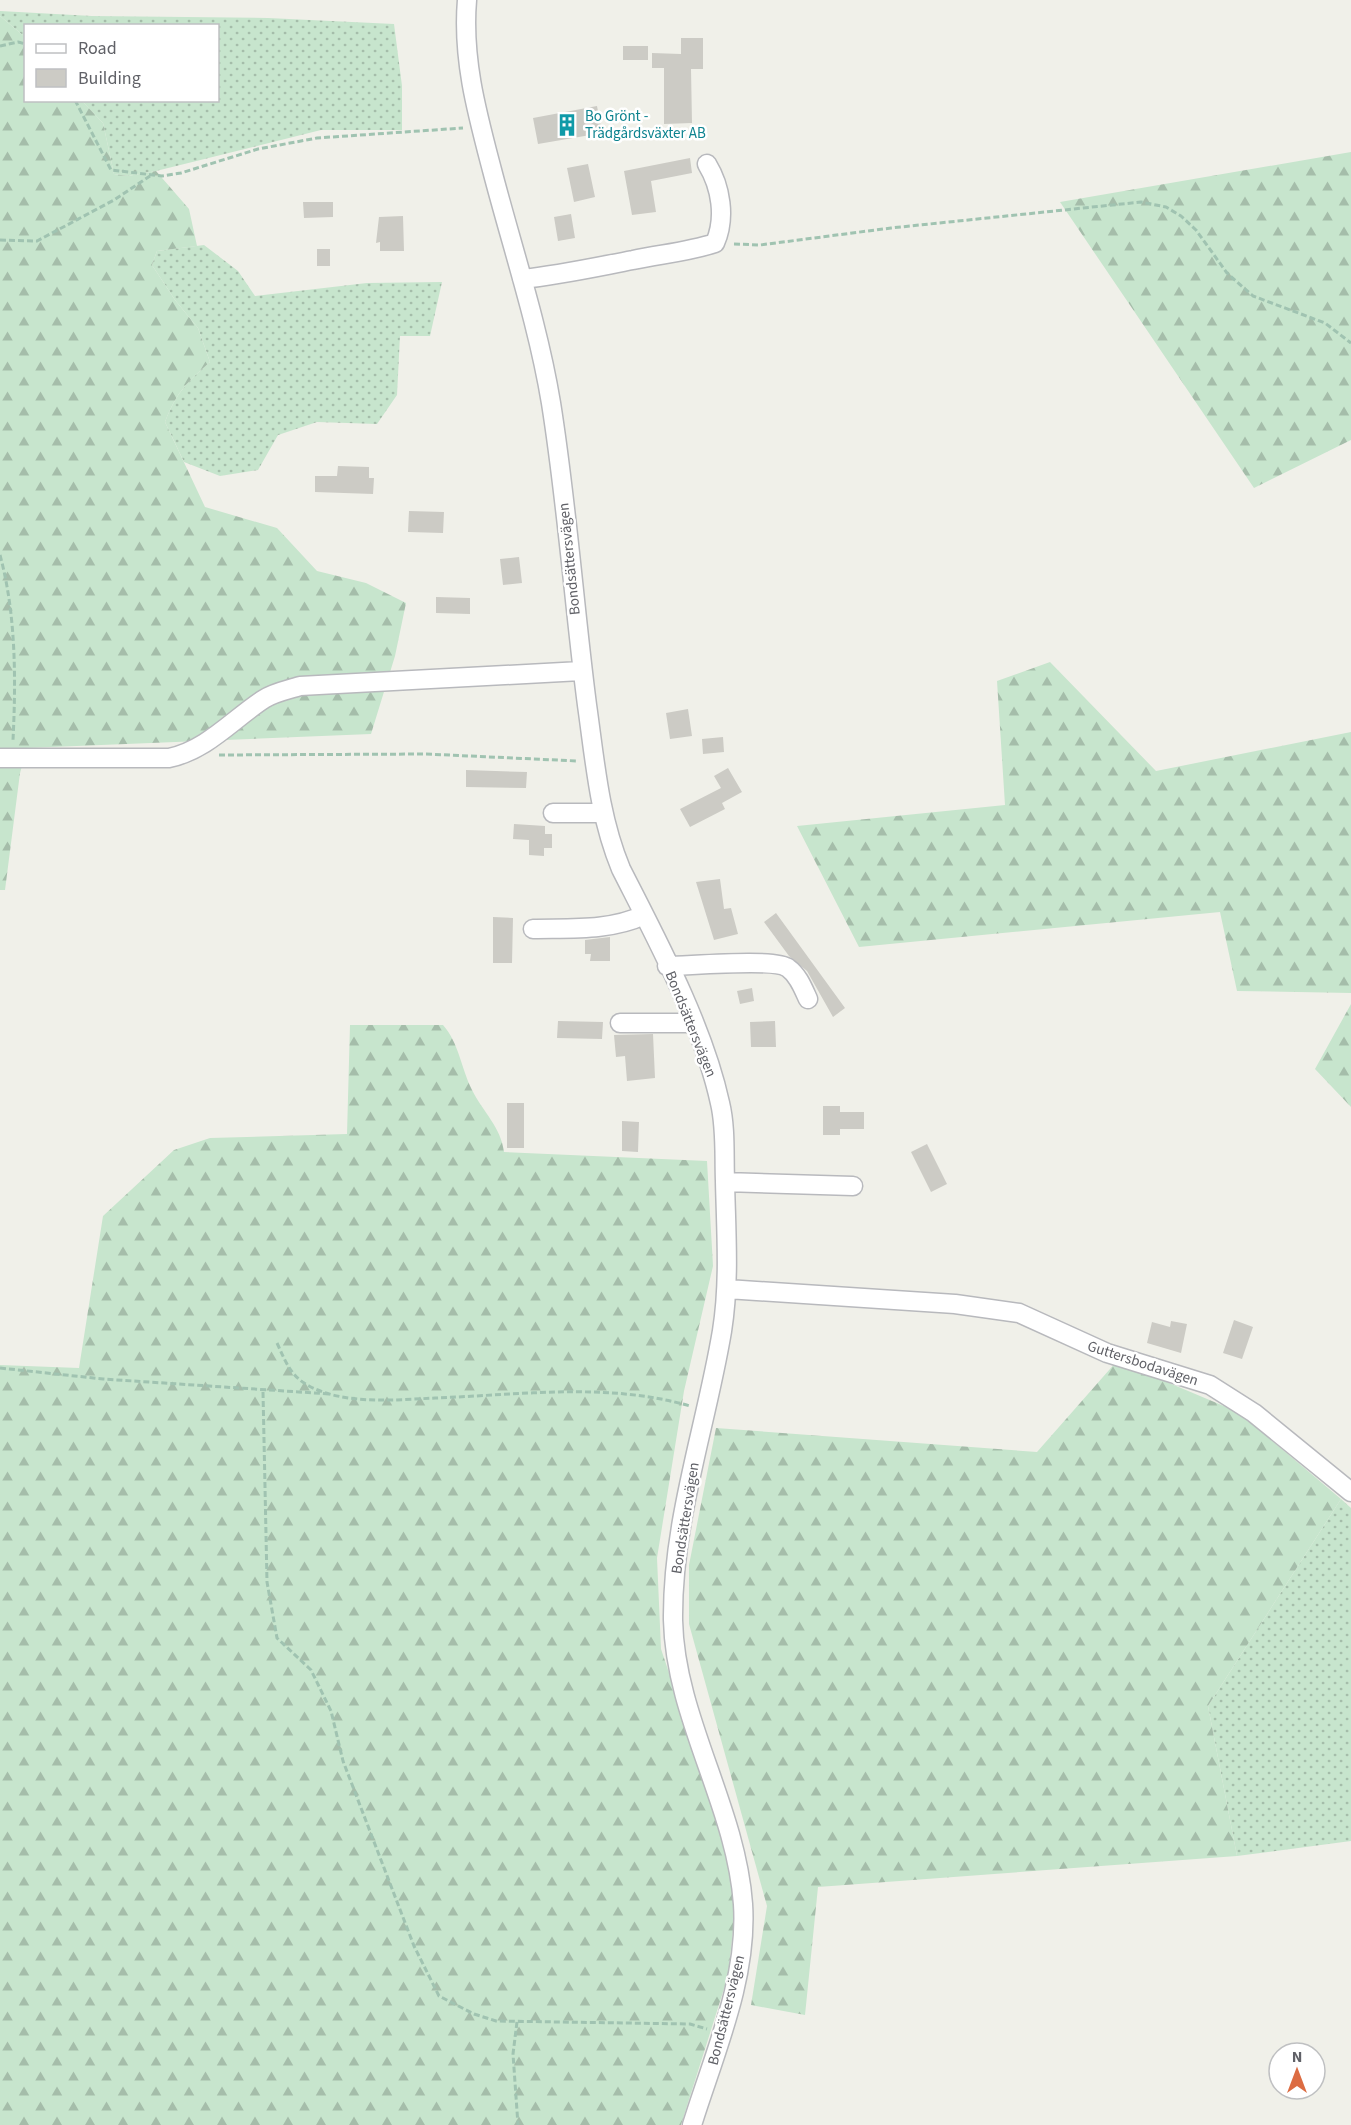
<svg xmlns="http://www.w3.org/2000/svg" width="1351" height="2125" viewBox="0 0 1351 2125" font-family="'Source Sans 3',sans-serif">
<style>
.grass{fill:url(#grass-dots)}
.forest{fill:url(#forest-firs)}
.building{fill:#cccbc5}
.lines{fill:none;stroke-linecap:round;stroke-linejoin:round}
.minor-casing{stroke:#b8b9bd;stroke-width:21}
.path{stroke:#a0c3b1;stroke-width:3;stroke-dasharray:6 3;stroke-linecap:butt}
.minor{stroke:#fff;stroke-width:18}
.labels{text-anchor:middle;stroke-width:5;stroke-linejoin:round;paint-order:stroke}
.culture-label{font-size:15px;fill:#0d838f;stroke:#fff;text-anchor:start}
.street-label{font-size:15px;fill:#606167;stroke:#fff}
</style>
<defs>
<pattern id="grass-dots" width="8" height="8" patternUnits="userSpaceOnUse" patternTransform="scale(1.5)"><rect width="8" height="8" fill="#c7e5cd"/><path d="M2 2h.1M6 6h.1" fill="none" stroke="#a5bdaa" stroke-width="1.8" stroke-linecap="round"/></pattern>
<pattern id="forest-firs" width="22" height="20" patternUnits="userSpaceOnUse" patternTransform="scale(1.5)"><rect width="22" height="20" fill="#c7e5cd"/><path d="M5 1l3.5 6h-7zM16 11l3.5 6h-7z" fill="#a5bdaa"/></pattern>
</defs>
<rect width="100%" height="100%" fill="#f0f0e9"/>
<path class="grass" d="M 0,11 L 92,16 L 268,18 L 394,24 L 402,86 L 402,130 L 321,130 L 156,171 L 128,176 L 114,174 L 103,123 L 82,101 L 218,100 L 218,26 L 26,26 L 25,37 L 0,16 Z
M 204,245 L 238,271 L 255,296 L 367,283 L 442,282 L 430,336 L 400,336 L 397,395 L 377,424 L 317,422 L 278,435 L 258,470 L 220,476 L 184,462 L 165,422 C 176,393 187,382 210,362 L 198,328 L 175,300 L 152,265 L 157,251 Z
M 1341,1499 L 1351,1508 L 1351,1841 L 1237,1856 L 1208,1706 Z"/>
<path class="forest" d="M 0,16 L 25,37 L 26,100 L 82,101 L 103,123 L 114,174 L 128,176 L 156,171 L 189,209 L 197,246 L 157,251 L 152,265 L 175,300 L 198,328 L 210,362 C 187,382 176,393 165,422 L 205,507 L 277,528 L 317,571 L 366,583 L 406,603 L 395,656 L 371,734 L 27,748 L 20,773 L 5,890 L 0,890 Z
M 1351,152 L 1351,440 L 1254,488 L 1060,202 Z
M 1050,662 L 1156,771 L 1351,732 L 1351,993 L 1237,991 L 1220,912 L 859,947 L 797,826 L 1005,805 L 997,681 Z
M 1351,1004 L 1351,1107 L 1315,1069 Z
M 350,1025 L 443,1025 C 459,1043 461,1068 472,1090 C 483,1112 501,1127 504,1152 L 707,1161 L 713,1266 L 684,1391 L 657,1558 L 661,1649 L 715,1809 L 736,1903 L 728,1976 L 681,2125 L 0,2125 L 0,1365 L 79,1368 L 103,1216 L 174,1150 L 210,1138 L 347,1134 Z
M 1117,1361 L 1238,1412 L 1341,1499 L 1208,1706 L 1237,1856 L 818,1887 L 805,2015 L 751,2005 L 767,1906 L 689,1624 L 689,1565 L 716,1428 L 1037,1452 Z"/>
<path class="building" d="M 681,38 L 703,38 L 703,69 L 691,69 L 692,123 L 664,124 L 664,68 L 652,68 L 652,53 L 681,54 Z
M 623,46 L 648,46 L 648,60 L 623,60 Z
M 597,106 L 602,133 L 538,144 L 533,118 Z
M 690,158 L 692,173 L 651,181 L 656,212 L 632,215 L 624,171 Z
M 588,164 L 595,197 L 574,202 L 567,168 Z
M 303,202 L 333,202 L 333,217 L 304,218 Z
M 571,214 L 575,238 L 558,241 L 554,217 Z
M 403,216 L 404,251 L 380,251 L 380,242 L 376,243 L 379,217 Z
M 317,249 L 330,249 L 330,266 L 317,266 Z
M 338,466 L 369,467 L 369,478 L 374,478 L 373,494 L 315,492 L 315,476 L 337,476 Z
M 409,511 L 444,512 L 443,533 L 408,532 Z
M 519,557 L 522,583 L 503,585 L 500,559 Z
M 436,597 L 470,598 L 470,614 L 436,613 Z
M 688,709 L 692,736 L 670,739 L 666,713 Z
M 723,737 L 724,752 L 703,754 L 702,739 Z
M 728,768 L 742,792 L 722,803 L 725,809 L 690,827 L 680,809 L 721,788 L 714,776 Z
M 466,770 L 527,772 L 526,788 L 466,787 Z
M 514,824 L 545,826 L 545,834 L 552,834 L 552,848 L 544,848 L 544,856 L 529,855 L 529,840 L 513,839 Z
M 720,879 L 724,909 L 731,908 L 738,934 L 714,940 L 696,882 Z
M 776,913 L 845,1008 L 833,1017 L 807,971 L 789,956 L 764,922 Z
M 493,917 L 513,918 L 512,963 L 493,963 Z
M 610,937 L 610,961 L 590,961 L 591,954 L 585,954 L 585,940 Z
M 752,988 L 754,1001 L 740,1004 L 737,991 Z
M 558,1021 L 603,1022 L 602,1039 L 557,1038 Z
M 775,1021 L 776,1047 L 751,1047 L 750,1022 Z
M 653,1034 L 655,1078 L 627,1081 L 625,1056 L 616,1057 L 614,1035 Z
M 507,1103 L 524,1103 L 524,1148 L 507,1148 Z
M 823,1106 L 840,1106 L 840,1112 L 864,1112 L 864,1129 L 840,1129 L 840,1135 L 823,1135 Z
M 622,1121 L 639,1122 L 638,1152 L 622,1151 Z
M 927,1144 L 947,1184 L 931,1192 L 911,1152 Z
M 1234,1320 L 1253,1327 L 1242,1359 L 1223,1353 Z
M 1171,1321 L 1187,1324 L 1181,1353 L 1147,1343 L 1152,1322 L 1170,1327 Z"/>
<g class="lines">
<g class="minor-casing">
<path id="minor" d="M 467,0 C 462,59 477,113 492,170 C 512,247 538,324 551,403 C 567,503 574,605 587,705 C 595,761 599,816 621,869 C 657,940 703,1025 720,1103 C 726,1128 724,1155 725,1181 C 726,1230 730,1281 722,1331 C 706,1427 672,1521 673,1620 C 675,1718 736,1806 743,1904 C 748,1979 714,2054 692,2125
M 522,279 C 560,275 596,267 633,260 C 661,254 688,252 715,243 C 726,218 721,187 707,164
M 0,758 L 169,758 C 207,750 233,719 264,699 C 275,692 288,690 300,686 L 581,671
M 553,813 L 602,813
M 533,929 C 570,928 610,931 644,915
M 667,966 C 688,966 775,958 788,968 C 798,975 803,988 808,999
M 620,1023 L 693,1023
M 725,1182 L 853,1186
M 727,1289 L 955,1304 L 1019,1313 L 1107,1353 L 1210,1385 L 1254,1413 L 1351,1492"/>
</g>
<path class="path" d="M 0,46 L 18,42 L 26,44
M 75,100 L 111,170 L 162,176 L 181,173 L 258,149 L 317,138 L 463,128
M 0,240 L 37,241 L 114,200 L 150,176
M 734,244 L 760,245 L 891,228 L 1141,202 L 1166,207 L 1181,216 L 1196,230 L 1227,273 L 1253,296 L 1325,323 L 1351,343
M 0,555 C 16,614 16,679 13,740
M 219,755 L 426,754 L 578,761
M 277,1343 C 285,1360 290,1376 309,1386 C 345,1405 395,1400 435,1398 C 519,1395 608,1382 690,1406
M 0,1368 L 103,1379 L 330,1394
M 263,1392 L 267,1582 L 277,1638 L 311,1670 L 331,1711 L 343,1761 L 414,1946 L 439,1996 L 474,2014 L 496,2021 L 690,2024 L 707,2029
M 517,2022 L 513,2054 L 518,2125"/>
<use href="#minor" class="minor"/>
</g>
<defs>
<g id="building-bare" transform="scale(1.8)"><path d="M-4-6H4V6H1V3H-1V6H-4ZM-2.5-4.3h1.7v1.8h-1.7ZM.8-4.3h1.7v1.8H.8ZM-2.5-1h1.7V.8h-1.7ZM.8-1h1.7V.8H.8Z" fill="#0f9aa8" stroke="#fff" stroke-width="2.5" paint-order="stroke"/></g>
</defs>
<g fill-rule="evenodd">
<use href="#building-bare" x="567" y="125"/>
</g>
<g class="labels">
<g class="culture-label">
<text x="585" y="121">Bo Grönt -<tspan x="585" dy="17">Trädgårdsväxter AB</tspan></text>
</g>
<g class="street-label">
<text transform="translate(569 559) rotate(-96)" y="5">Bondsättersvägen</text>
<text transform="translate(691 1024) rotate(68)" y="5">Bondsättersvägen</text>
<text transform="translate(1143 1363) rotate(18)" y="5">Guttersbodavägen</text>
<text transform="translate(685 1518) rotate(-81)" y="5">Bondsättersvägen</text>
<text transform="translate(726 2010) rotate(-76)" y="5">Bondsättersvägen</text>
</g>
</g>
<rect x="24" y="24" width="195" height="78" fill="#ffffff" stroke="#bfc0c2" stroke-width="1.5"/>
<rect x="36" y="44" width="30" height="9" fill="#ffffff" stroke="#bfc0c2" stroke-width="1.5"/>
<text x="78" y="54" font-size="18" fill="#606167">Road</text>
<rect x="36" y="69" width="30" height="18" fill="#cccbc5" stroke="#bfc0c2" stroke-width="1.5"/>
<text x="78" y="84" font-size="18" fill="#606167">Building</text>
<g transform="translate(1297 2071)"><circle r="28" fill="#ffffff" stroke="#bfc0c2" stroke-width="1.5"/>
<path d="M0-4.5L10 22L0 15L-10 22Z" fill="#dc6c42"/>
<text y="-9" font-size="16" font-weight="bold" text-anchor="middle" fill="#606167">N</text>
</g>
</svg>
